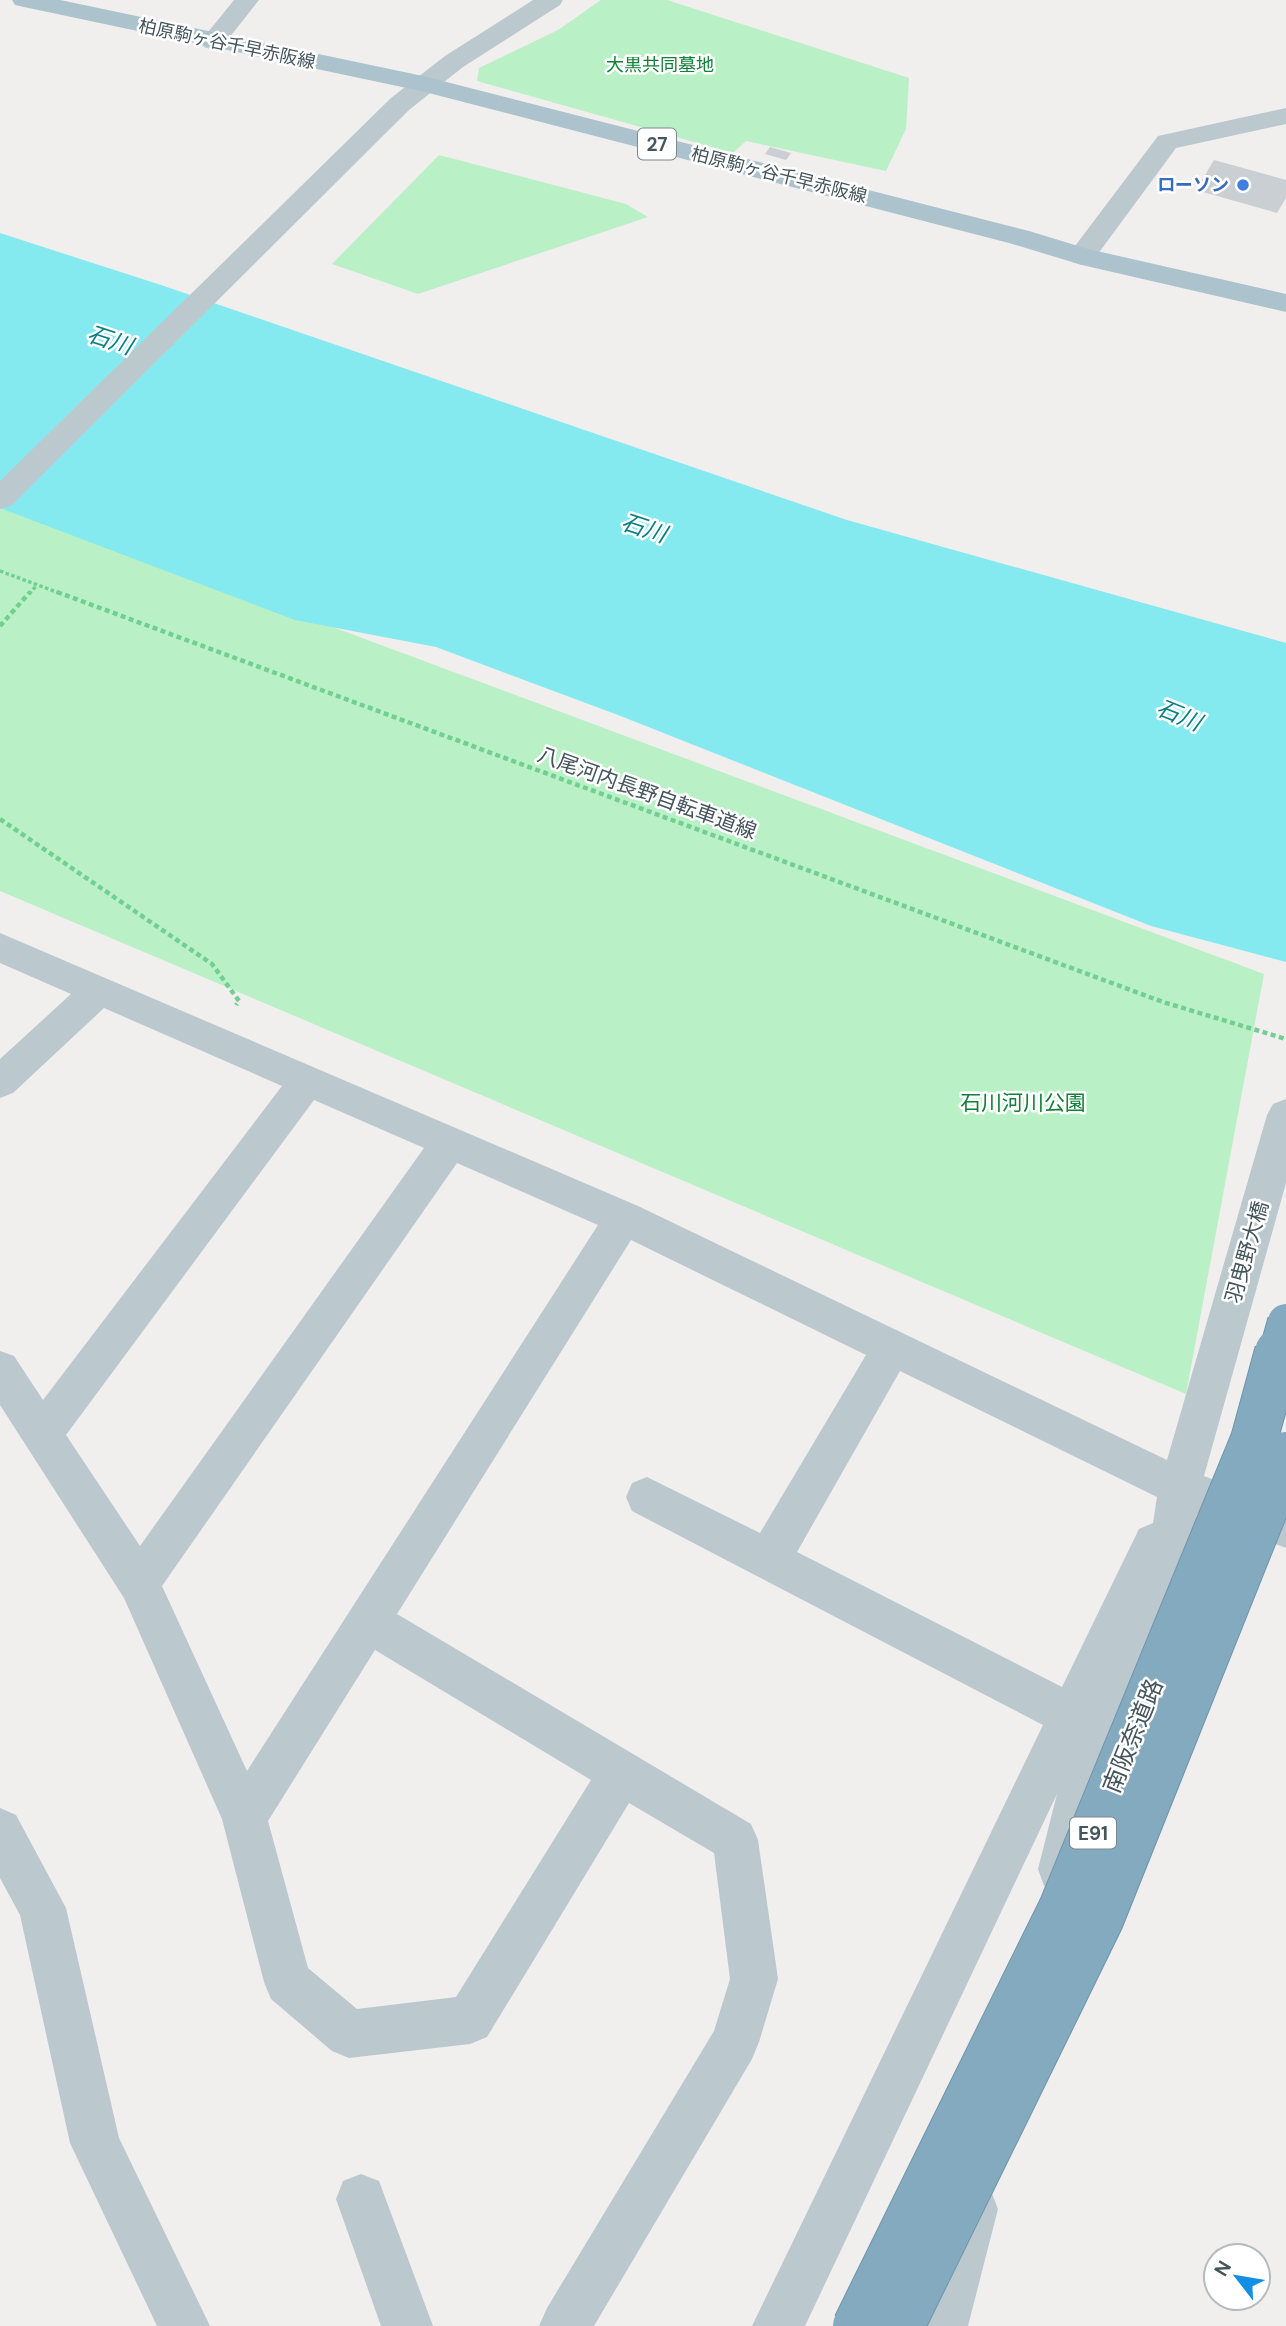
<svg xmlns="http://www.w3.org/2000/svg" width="1286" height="2326" viewBox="0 0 1286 2326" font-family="'DM Sans','Noto Sans JP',sans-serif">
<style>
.green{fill:#baf0c6}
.water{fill:#85eaef}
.building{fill:#cacfd3}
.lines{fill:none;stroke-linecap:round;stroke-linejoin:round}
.path-far1{stroke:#71cf92;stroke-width:3.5;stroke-dasharray:3.5 2.5;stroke-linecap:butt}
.path{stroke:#71cf92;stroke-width:4.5;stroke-dasharray:5 3.5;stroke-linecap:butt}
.minor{fill:#bbc8ce;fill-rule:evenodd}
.major{fill:#acc3ce;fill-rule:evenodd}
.highway-bridge-far1-casing{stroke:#6f95ab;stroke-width:38;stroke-linecap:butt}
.highway-bridge-casing{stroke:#6f95ab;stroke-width:48;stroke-linecap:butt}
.highway-bridge-far1{stroke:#83aabf;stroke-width:36}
.highway-bridge{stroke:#83aabf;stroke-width:46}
.shop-dot{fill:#3f7fe0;stroke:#fff;stroke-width:2.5}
.labels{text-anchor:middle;stroke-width:5;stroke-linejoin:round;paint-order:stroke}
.far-street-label{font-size:18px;fill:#45555c;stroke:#fff}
.far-park-label{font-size:18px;fill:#138038;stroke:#fff}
.far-shop-label{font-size:18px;font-weight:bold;fill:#366cbe;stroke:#fff;text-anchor:end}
.shield{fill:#fff;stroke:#7d888d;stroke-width:2}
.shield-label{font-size:19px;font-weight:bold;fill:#45555c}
.street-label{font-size:21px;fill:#45555c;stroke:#fff}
.park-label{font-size:21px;fill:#138038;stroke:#fff}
.water-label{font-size:23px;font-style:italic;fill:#0a8086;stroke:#fff}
.near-street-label{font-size:24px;fill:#45555c;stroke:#fff}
</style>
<rect width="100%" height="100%" fill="#f1eeee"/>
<path class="green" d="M 601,0 L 667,0 L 909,78 L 906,129 L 886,171 L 746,141 L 733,153 L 477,81 L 479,68 L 558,30 Z
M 439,155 L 626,204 L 648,217 L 418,294 L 332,264 Z
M 0,503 L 1264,974 L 1186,1394 L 0,891 Z"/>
<path class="water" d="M 0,233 L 164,286 L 847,520 L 1286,643 L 1286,962 L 1151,926 L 618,715 L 436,647 L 295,620 L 0,508 Z"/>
<path class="building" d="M 770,147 L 791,153 L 786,160 L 765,154 Z
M 1214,160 L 1286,180 L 1286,198 L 1277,213 L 1196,190 Z"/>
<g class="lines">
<path class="path-far1" d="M 0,571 L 62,594
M 29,594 L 37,585"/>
<path class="path" d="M 57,592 L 1163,1002 L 1286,1039
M 0,626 L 30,592
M 0,819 L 212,964 L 239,1001 L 236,1005"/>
<path class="minor" d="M 234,0 L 259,0 L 222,47 L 213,50 L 204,47 L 200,42 Z
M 533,0 L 563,0 L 560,5 L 463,67 L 409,110 L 11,506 L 0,509 L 0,481 L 391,98 L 445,56 Z
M 1286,108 L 1286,124 L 1176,148 L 1092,262 L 1082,265 L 1072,262 L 1068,256 L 1072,250 L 1158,136 Z
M 0,933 L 638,1206 L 1167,1460 L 1267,1115 L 1273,1104 L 1286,1099 L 1286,1183 L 1204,1476 L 1286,1508 L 1286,1548 L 1197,1514 L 1191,1563 L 1162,1645 L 1108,1775 L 1084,1869 L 1078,1886 L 1061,1892 L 1044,1886 L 1038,1869 L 1057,1794 L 805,2326 L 752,2326 L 1043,1725 L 632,1511 L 626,1497 L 632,1483 L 647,1477 L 760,1533 L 866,1355 L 631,1240 L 397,1614 L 751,1824 L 758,1840 L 778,1979 L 759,2042 L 752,2059 L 594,2326 L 539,2326 L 547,2308 L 714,2031 L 730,1979 L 714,1853 L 629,1803 L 487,2037 L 470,2044 L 349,2058 L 332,2051 L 271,1999 L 264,1982 L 222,1819 L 124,1598 L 0,1405 L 0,1351 L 14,1356 L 43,1400 L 282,1086 L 104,1008 L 13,1093 L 0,1098 L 0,1059 L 71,994 L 0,963 ZM 314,1100 L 424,1148 L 140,1546 L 66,1435 ZM 457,1163 L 598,1225 L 247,1771 L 162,1586 ZM 900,1371 L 1157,1497 L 1153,1523 L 1139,1529 L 1062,1687 L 797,1552 ZM 375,1650 L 591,1780 L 456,1997 L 357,2009 L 308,1968 L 268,1821 Z
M 0,1808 L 16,1815 L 66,1908 L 119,2138 L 210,2326 L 157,2326 L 70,2143 L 20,1915 L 0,1878 Z
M 361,2174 L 379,2181 L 433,2326 L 381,2326 L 336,2199 L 343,2181 Z
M 973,2184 L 991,2191 L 998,2209 L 968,2326 L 916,2326 L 948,2209 L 955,2191 Z"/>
<path class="major" d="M 12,0 L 60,0 L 423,76 L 1029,231 L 1088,249 L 1286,294 L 1286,312 L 1082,265 L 1009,243 L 421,91 L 24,7 L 15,5 Z"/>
<g class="highway-bridge-far1-casing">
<path id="highway-bridge-far1" d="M 1277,1354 L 1286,1322"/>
</g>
<g class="highway-bridge-casing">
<path id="highway-bridge" d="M 856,2326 L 1062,1908 L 1254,1440 L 1278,1352
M 901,2326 L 1100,1920 L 1286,1455"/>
</g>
<use href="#highway-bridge-far1" class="highway-bridge-far1"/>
<use href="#highway-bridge" class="highway-bridge"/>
</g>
<circle class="shop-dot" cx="1243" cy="185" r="7"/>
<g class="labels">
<g class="far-street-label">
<text transform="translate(227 44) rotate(12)" y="6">柏原駒ヶ谷千早赤阪線</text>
<text transform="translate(779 175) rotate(14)" y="6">柏原駒ヶ谷千早赤阪線</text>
</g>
<g class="far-park-label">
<text x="660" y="71">大黒共同墓地</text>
</g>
<g class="far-shop-label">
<text x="1229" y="191">ローソン</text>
</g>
<g class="shield">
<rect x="638" y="128.5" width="38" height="31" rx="5"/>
<rect x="1070" y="1817.5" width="46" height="31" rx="5"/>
</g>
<g class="shield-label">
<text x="657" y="151">27</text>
<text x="1093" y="1840">E91</text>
</g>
<g class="street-label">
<text transform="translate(647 793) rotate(20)" y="7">八尾河内長野自転車道線</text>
<text transform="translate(1247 1252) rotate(-74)" y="7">羽曳野大橋</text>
</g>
<g class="park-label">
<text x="1023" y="1110">石川河川公園</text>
</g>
<g class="water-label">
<text transform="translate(110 340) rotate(18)" y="8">石川</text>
<text transform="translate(644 528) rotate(18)" y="8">石川</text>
<text transform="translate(1179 715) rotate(22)" y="8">石川</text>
</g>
<g class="near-street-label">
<text transform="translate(1133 1736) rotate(-68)" y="8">南阪奈道路</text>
</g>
</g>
<g transform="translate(1237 2277) rotate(301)"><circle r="33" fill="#ffffff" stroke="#b5bbbe" stroke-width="2"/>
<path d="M0-5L12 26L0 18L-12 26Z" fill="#1290e6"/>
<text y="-10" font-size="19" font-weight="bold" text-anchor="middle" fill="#45555c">N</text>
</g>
</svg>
